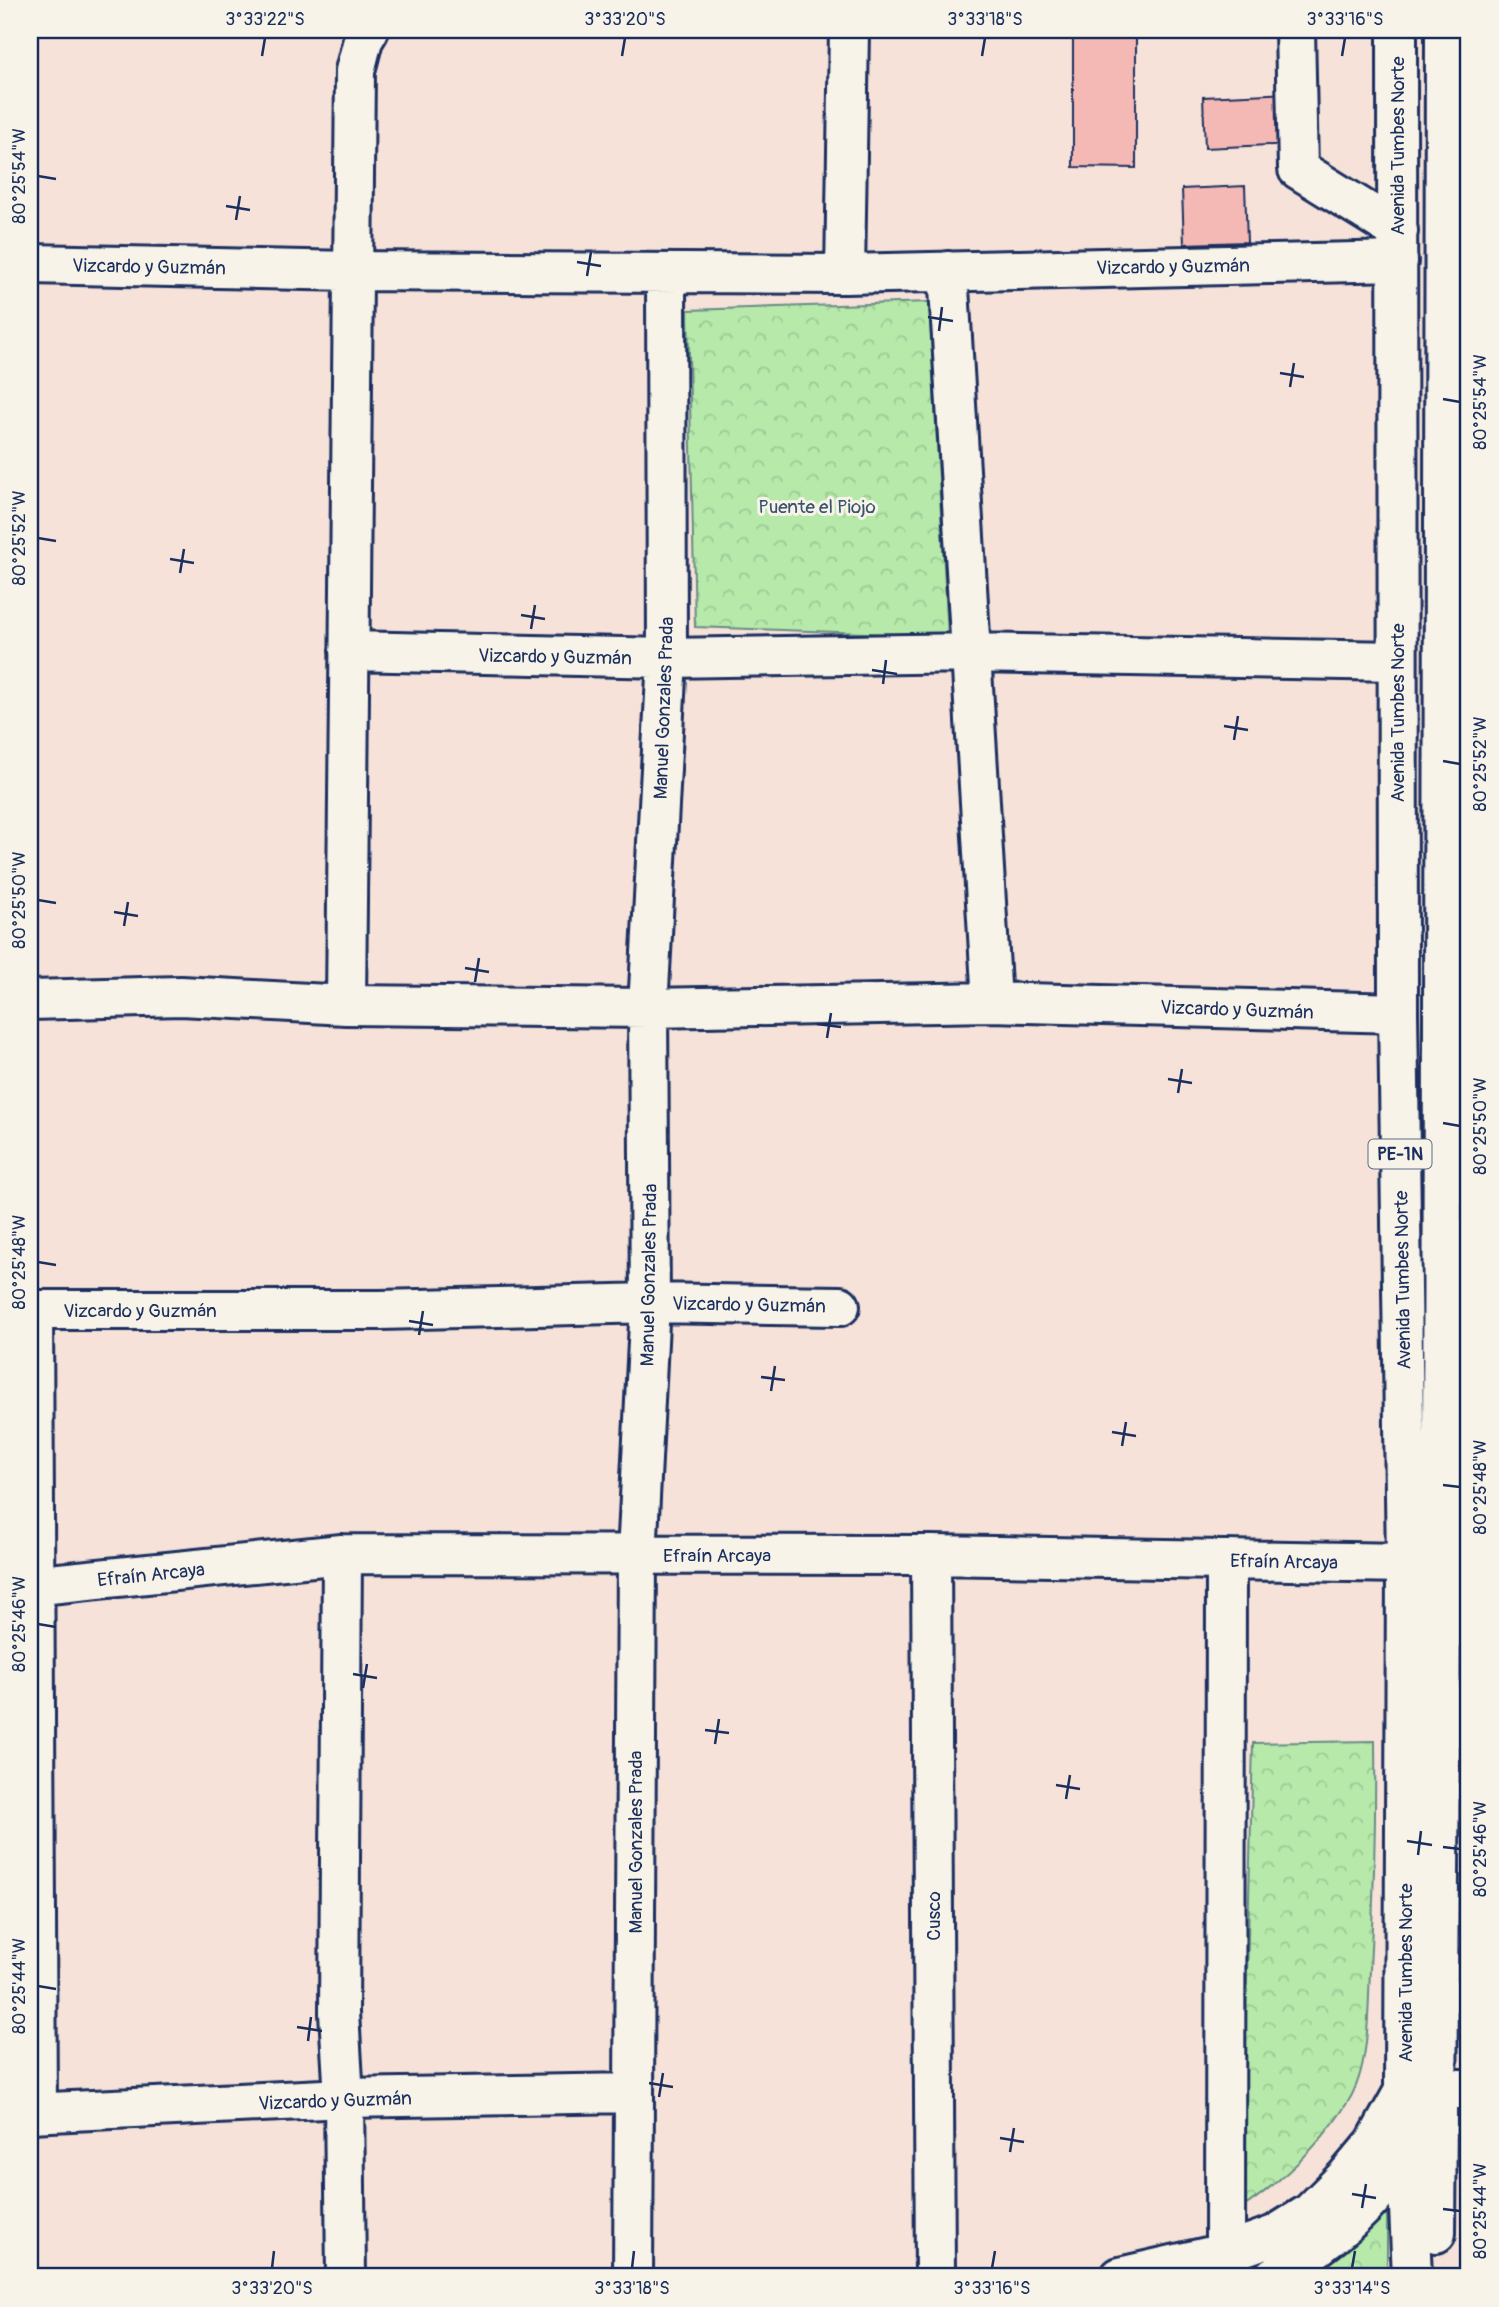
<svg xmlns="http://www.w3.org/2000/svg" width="1499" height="2307" viewBox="0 0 1499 2307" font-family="Pangolin,sans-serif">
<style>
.forest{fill:url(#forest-crowns);stroke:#688c84;stroke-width:2}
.building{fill:#f5b9b5;stroke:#1b2f5e;stroke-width:2}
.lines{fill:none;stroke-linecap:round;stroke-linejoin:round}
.minor-casing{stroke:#1b2f5e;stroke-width:44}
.highway-casing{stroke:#1b2f5e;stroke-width:44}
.minor{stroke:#f7f3e8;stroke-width:38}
.highway{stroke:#f7f3e8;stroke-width:38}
.ticks{fill:none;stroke:#1b2f5e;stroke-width:2.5}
.labels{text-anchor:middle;stroke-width:6;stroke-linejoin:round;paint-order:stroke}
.shield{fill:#f7f3e8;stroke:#5d6a87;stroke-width:2}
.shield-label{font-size:18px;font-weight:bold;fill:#1b2f5e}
.street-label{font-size:19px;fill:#1b2f5e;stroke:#f7f3e8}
.park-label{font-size:19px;fill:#3a546d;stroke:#f7f3e8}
.neatline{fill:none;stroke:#1b2f5e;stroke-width:2.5}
.ticks-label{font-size:18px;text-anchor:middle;fill:#1b2f5e}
</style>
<defs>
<pattern id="forest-crowns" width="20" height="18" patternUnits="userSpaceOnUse" patternTransform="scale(1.75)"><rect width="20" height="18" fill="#b6e9aa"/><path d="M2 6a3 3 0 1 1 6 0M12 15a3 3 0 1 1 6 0" fill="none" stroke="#9cc895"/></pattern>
</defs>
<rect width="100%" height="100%" fill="#f6e2d9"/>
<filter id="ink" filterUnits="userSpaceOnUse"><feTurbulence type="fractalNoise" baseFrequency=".0143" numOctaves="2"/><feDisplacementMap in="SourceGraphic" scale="14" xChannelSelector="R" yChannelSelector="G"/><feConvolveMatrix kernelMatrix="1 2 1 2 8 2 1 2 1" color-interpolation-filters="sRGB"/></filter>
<g filter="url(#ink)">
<path class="forest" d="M 929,302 L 948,636 L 695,627 L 688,310 Z
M 1375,1741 C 1376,1818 1374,1893 1370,1970 C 1368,2009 1370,2066 1349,2100 C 1322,2144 1283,2180 1241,2209 L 1253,1743 Z
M 1385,2205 L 1387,2210 L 1387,2277 L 1291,2277 Z"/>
<path class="building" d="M 1073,30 L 1136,30 L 1136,168 L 1073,167 Z
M 1315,92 L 1316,143 L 1205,148 L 1203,97 Z
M 1245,186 L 1247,242 L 1184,244 L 1182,189 Z"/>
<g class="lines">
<g class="minor-casing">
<path id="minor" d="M 1295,30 L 1298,169 L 1398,231
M 1445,150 L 1469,132
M 30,264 L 352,271 L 845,274 L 1398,261
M 948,271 L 992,1002
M 845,274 L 849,30
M 349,651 L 667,658 L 972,653 L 1397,661
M 30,1000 L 181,996 L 346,1005 L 648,1008 L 992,1002 L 1398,1013
M 346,1005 L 355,71 L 363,40 L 369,30
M 33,1310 L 380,1310 L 650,1303 L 840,1306
M 33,1310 L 37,2113
M 1442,1515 L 1469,1516
M 342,1554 L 339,2013 L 344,2098 L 346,2277
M 931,1555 L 935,2277
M 1226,1560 L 1225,2253 L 1228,2277
M 30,1586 L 342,1554 L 931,1555 L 1406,1563
M 30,2113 L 344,2098 L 634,2093
M 633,2277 L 637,1556 L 650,1303 L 648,1008 L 667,658 L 666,273
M 1120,2277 L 1225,2253 L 1275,2235 L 1310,2213 L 1346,2177 L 1375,2143 L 1404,2091
M 1273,2277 C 1326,2244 1373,2207 1406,2153 C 1418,2133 1426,2110 1436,2089 L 1469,2089"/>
</g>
<g class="highway-casing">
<path id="highway" d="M 1397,30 L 1398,1013 L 1406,1563 L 1404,2091 L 1412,2277
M 1436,2233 L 1442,1515 L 1445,30"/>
</g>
<use href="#minor" class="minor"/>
<use href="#highway" class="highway"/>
</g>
</g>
<path class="ticks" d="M 262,56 L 265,38M 622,56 L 625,38M 982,56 L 985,38M 1342,56 L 1345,38M 38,176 L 56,179M 226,206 L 250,210M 236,220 L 240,196M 577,262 L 601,266M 587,276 L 591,252M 928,317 L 953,321M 939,331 L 942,307M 1280,373 L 1304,377M 1290,387 L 1294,363M 1443,399 L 1460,402M 38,538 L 56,541M 170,559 L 194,563M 180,573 L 184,549M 521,615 L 545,619M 531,629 L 535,605M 872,670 L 897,674M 883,684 L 886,660M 1224,726 L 1248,730M 1234,740 L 1238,716M 1443,761 L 1460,764M 38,900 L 56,903M 114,912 L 138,916M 124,926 L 128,902M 465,968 L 489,972M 475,982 L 479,958M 817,1024 L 841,1027M 827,1038 L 831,1013M 1168,1079 L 1192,1083M 1178,1093 L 1182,1069M 1443,1123 L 1460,1126M 38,1262 L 56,1265M 409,1321 L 433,1325M 419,1335 L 423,1311M 761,1377 L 785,1380M 771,1391 L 775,1366M 1112,1432 L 1136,1436M 1122,1446 L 1126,1422M 1443,1485 L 1460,1487M 38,1624 L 56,1627M 353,1674 L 377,1678M 363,1688 L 367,1664M 705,1730 L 729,1733M 715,1744 L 719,1719M 1056,1785 L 1080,1789M 1066,1799 L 1070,1775M 1407,1841 L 1432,1845M 1443,1847 L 1460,1849M 1418,1855 L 1421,1831M 38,1986 L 56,1989M 297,2027 L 322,2031M 308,2041 L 311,2017M 649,2083 L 673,2087M 659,2097 L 663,2073M 1000,2138 L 1024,2142M 1010,2152 L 1014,2128M 1352,2194 L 1376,2198M 1362,2208 L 1366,2184M 1443,2209 L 1460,2211M 272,2268 L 274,2251M 632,2268 L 634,2251M 992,2268 L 995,2251M 1352,2268 L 1355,2251"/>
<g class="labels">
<rect class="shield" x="1368.5" y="1139.5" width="63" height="29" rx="5"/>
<g class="shield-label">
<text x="1400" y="1160">PE-1N</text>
</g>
<g class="street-label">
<text transform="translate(1397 146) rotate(-90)" y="7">Avenida Tumbes Norte</text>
<text transform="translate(149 266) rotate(1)" y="7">Vizcardo y Guzmán</text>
<text transform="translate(1173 266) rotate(-1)" y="7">Vizcardo y Guzmán</text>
<text transform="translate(555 656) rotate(1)" y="7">Vizcardo y Guzmán</text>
<text transform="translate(663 708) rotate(-88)" y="7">Manuel Gonzales Prada</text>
<text transform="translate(1397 713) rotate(-90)" y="7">Avenida Tumbes Norte</text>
<text transform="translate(1237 1009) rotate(2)" y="7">Vizcardo y Guzmán</text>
<text transform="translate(648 1275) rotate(-89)" y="7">Manuel Gonzales Prada</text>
<text transform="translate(1402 1280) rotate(-91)" y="7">Avenida Tumbes Norte</text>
<text transform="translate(749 1304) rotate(1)" y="7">Vizcardo y Guzmán</text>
<text x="140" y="1317">Vizcardo y Guzmán</text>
<text x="717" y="1562">Efraín Arcaya</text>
<text transform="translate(1284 1561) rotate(1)" y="7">Efraín Arcaya</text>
<text transform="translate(151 1574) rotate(-6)" y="7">Efraín Arcaya</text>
<text transform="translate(635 1842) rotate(-90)" y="7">Manuel Gonzales Prada</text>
<text transform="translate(933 1916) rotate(-90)" y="7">Cusco</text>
<text transform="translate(1405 1973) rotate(-90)" y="7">Avenida Tumbes Norte</text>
<text transform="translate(335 2100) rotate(-2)" y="7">Vizcardo y Guzmán</text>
</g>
<g class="park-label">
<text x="817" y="513">Puente el Piojo</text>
</g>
</g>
<rect width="1499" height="2307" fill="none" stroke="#f7f3e8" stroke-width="77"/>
<rect x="38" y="38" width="1422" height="2230" class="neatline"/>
<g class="ticks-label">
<text x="265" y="25">3°33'22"S</text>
<text x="625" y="25">3°33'20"S</text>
<text x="985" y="25">3°33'18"S</text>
<text x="1345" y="25">3°33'16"S</text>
<text transform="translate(19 176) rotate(-90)" y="6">80°25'54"W</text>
<text transform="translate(1480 402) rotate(-90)" y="6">80°25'54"W</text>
<text transform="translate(19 538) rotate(-90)" y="6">80°25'52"W</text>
<text transform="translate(1480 764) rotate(-90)" y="6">80°25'52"W</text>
<text transform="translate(19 900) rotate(-90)" y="6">80°25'50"W</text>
<text transform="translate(1480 1126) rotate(-90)" y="6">80°25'50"W</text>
<text transform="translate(19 1262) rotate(-90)" y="6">80°25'48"W</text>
<text transform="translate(1480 1487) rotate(-90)" y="6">80°25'48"W</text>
<text transform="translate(19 1624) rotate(-90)" y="6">80°25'46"W</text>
<text transform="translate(1480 1849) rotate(-90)" y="6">80°25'46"W</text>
<text transform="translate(19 1986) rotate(-90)" y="6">80°25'44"W</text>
<text transform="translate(1480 2211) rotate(-90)" y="6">80°25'44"W</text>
<text x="272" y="2294">3°33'20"S</text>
<text x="632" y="2294">3°33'18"S</text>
<text x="992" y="2294">3°33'16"S</text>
<text x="1352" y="2294">3°33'14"S</text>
</g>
</svg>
